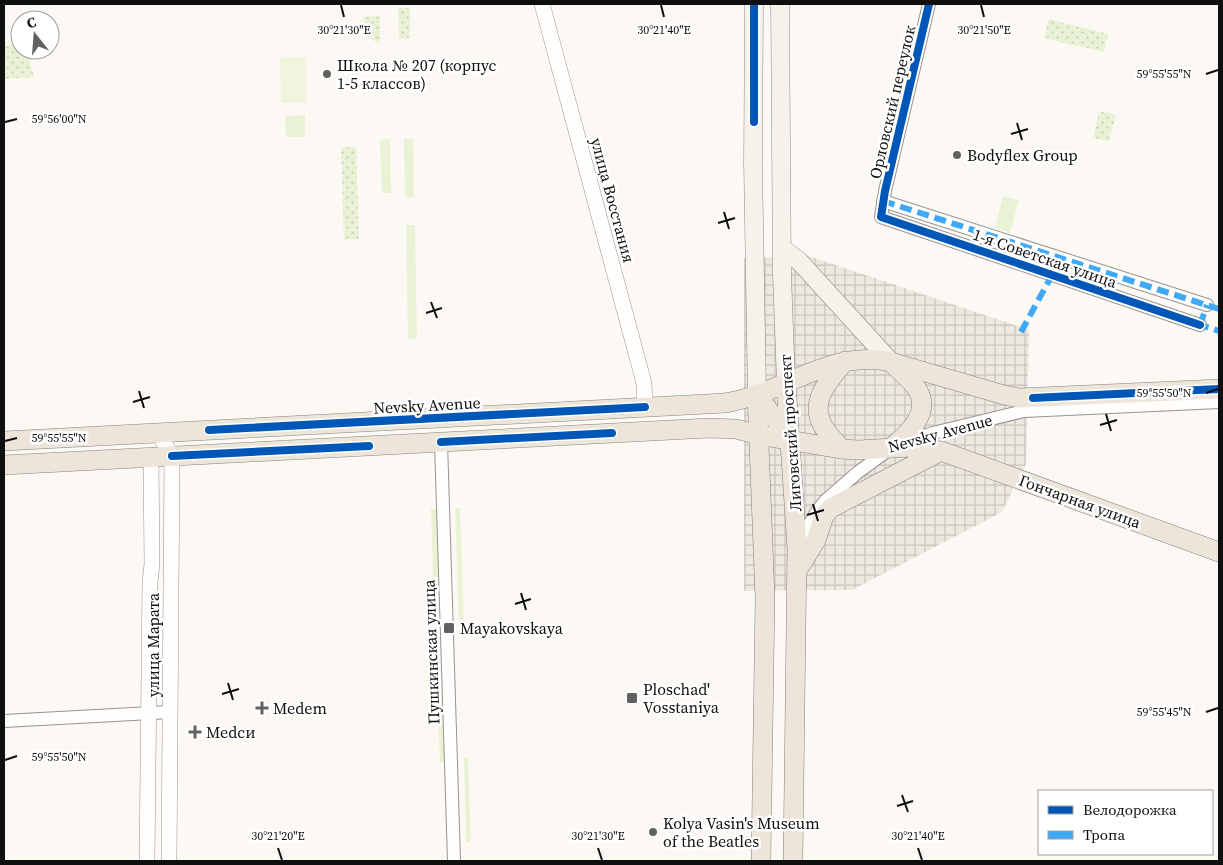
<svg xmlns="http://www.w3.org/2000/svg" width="1223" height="865" viewBox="0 0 1223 865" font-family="'Source Serif 4',serif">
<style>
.grass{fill:#e9f2d4}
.park{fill:url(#park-dots)}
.pitch{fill:#f2f5dd}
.plaza{fill:url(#plaza-grid)}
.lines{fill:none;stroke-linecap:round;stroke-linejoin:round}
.minor-casing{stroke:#969492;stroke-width:14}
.tertiary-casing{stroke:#969492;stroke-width:16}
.secondary-casing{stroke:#8c8b89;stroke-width:19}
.primary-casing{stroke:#83827f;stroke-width:20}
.minor{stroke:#fffefd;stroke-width:12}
.tertiary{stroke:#fffefd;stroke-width:15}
.secondary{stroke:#f5f2eb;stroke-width:18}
.primary{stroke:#ede5da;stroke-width:19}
.quiet{stroke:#3fa9f5;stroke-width:6;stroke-dasharray:12 6;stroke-linecap:butt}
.cycleway-casing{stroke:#fff;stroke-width:11}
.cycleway{stroke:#0057b8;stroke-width:8}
.ticks{fill:none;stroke:#0f0f0f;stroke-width:2}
.poi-dot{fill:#62615f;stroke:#fff;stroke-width:2}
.labels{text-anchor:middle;stroke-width:5;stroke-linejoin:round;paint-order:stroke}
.poi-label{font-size:16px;fill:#0f0f0f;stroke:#fff;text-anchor:start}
.street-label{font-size:16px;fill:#0f0f0f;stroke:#fff}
.ticks-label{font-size:12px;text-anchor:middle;fill:#0f0f0f;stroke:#fff;stroke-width:5;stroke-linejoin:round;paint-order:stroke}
</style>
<defs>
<pattern id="park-dots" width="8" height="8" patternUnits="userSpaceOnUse" patternTransform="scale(1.25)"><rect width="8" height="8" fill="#e9f2d4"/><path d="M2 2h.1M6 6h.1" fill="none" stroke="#c7ceb5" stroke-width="1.8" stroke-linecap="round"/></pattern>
<pattern id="plaza-grid" width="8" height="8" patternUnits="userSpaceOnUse" patternTransform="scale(1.25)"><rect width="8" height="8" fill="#ece7df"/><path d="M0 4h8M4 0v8" fill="none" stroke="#c9c5be"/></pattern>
</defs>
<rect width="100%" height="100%" fill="#fcf9f4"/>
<path class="grass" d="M 305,115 L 305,137 L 286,137 L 285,116 Z
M 390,139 L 391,193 L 382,193 L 380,140 Z
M 404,139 L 413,139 L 414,197 L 405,197 Z
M 1003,196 L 1019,200 L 1010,233 L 995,228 Z
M 406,225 L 415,225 L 417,338 L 408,339 Z
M 455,508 L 460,508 L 464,628 L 459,628 Z
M 431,509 L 437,509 L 439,577 L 433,577 Z
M 437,690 L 442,690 L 445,762 L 440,763 Z
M 468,757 L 471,842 L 466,842 L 464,758 Z"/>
<path class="park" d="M 398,8 L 410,8 L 410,38 L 399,39 Z
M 380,16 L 380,44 L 367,37 L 363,17 Z
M 1049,19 L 1108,34 L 1104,52 L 1044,38 Z
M 20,43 L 20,50 L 30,50 L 30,64 L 34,77 L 4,79 L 4,46 Z
M 1099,111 L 1116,115 L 1109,141 L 1093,138 Z
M 341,147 L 356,147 L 359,239 L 344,240 Z"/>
<path class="pitch" d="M 306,57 L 307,103 L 281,103 L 280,58 Z"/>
<path class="plaza" d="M 809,256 L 1029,330 L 1026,464 L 1002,512 L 852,590 L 744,591 L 744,258 Z"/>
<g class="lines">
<g class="minor-casing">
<path id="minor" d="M 929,4 L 885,191 L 881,217 L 1200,325
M 883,201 L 1207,305
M 441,442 L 454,861
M 798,545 L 817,511 L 825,501 L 857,473 L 891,448 L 933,433 L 1024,411 L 1219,402
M 4,721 L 170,712"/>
</g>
<g class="tertiary-casing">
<path id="tertiary" d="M 542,4 L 644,383 L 645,407
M 158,433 L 172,456 L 169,861
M 147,861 L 150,582 L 152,564 L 151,458"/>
</g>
<g class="secondary-casing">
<path id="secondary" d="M 754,4 L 753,163 L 757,394
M 780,4 L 782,274 L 786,383
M 782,248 L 799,261 L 891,362"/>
</g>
<g class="primary-casing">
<path id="primary" d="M 786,383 L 797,548 L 793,861
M 757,394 L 765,597 L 761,861
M 757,394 L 790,440
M 4,441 L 725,403 C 782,394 832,348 891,362 L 1004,395 L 1019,398 L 1219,389
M 891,448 C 909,433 934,411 915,386 C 908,378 900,371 892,363
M 841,449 C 835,441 826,433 822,424 C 809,400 831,378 845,361
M 4,465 L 709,428 L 736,429 L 759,435 L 841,449 L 859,450 L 911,447 L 941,451 L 1219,552
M 797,571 L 816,540 L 824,516 L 831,508 L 941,451"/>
</g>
<use href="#minor" class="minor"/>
<use href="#tertiary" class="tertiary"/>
<use href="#secondary" class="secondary"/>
<use href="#primary" class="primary"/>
<path class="quiet" d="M 883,201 L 1219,309
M 1197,324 L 1219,331
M 1200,325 L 1207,305
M 1021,332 L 1052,275"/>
<g class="cycleway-casing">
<path id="cycleway" d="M 929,4 L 885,191 L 881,217 L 1200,325
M 754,122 L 754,4
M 1033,398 L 1219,389
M 209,430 L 645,407
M 441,442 L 612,433
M 172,456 L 369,446"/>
</g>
<use href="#cycleway" class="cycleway"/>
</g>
<path class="ticks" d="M 341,5 L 344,17M 661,5 L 664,17M 981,5 L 984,17M 1206,74 L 1218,70M 5,122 L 17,119M 1017,123 L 1022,140M 1011,134 L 1028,129M 724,212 L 729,229M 718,223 L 735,218M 431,302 L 437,318M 426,313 L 442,308M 139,391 L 144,408M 1206,393 L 1218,389M 133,402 L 150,397M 1106,414 L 1111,431M 1100,425 L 1117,420M 5,441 L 17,438M 813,504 L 818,521M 807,515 L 824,510M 521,593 L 526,610M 515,604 L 531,599M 228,683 L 233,700M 222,694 L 239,689M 1206,712 L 1218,708M 5,760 L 17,756M 902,795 L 908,812M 897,806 L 913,801M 278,848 L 282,860M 598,848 L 602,860M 918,848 L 922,860"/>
<g class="poi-dot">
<circle cx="327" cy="74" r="5"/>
<circle cx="957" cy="155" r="5"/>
<rect x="443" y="622" width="12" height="12" rx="2.5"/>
<rect x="626" y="692" width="12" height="12" rx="2.5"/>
<path d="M259.5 700.5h5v5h5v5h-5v5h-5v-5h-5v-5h5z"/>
<path d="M192.5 724.5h5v5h5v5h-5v5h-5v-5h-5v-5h5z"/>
<circle cx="653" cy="832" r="5"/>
</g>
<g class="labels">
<g class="poi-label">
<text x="337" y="71">Школа № 207 (корпус<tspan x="337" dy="18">1-5 классов)</tspan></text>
<text x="967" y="161">Bodyflex Group</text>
<text x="460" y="634">Mayakovskaya</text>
<text x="643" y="695">Ploschad'<tspan x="643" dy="18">Vosstaniya</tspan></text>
<text x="273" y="714">Medem</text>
<text x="206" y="738">Medси</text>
<text x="663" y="829">Kolya Vasin's Museum<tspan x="663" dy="18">of the Beatles</tspan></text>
</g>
<g class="street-label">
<text transform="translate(892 102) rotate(-77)" y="6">Орловский переулок</text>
<text transform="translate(613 200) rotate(75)" y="6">улица Восстания</text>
<text transform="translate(1045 258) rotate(19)" y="6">1-я Советская улица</text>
<text transform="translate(427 405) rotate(-3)" y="6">Nevsky Avenue</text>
<text transform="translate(790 433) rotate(-94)" y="6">Лиговский проспект</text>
<text transform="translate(940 433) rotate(-15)" y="6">Nevsky Avenue</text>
<text transform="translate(1080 501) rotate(20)" y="6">Гончарная улица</text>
<text transform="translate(153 645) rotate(-90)" y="6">улица Марата</text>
<text transform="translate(431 652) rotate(-92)" y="6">Пушкинская улица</text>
</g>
</g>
<g class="ticks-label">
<text x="344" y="34">30°21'30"E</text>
<text x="664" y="34">30°21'40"E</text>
<text x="984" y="34">30°21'50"E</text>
<text x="1164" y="78">59°55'55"N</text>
<text x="59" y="123">59°56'00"N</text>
<text x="1164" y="397">59°55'50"N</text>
<text x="59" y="442">59°55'55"N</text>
<text x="1164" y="716">59°55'45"N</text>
<text x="59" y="761">59°55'50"N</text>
<text x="278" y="840">30°21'20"E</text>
<text x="598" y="840">30°21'30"E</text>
<text x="918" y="840">30°21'40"E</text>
</g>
<rect width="1223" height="865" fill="none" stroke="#0f0f0f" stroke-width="10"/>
<rect x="1038" y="790" width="175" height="65" fill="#ffffff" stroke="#9f9f9f"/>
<rect x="1048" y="806" width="25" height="8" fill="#0057b8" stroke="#9f9f9f"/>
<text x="1083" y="815" font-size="15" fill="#0f0f0f">Велодорожка</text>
<rect x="1048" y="831" width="25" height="8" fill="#3fa9f5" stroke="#9f9f9f"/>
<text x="1083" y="840" font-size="15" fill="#0f0f0f">Тропа</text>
<g transform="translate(35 35) rotate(343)"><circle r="24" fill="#ffffff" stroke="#9f9f9f"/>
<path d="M0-4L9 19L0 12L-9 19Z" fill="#62615f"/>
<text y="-8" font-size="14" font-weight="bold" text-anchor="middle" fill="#0f0f0f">С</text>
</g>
</svg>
